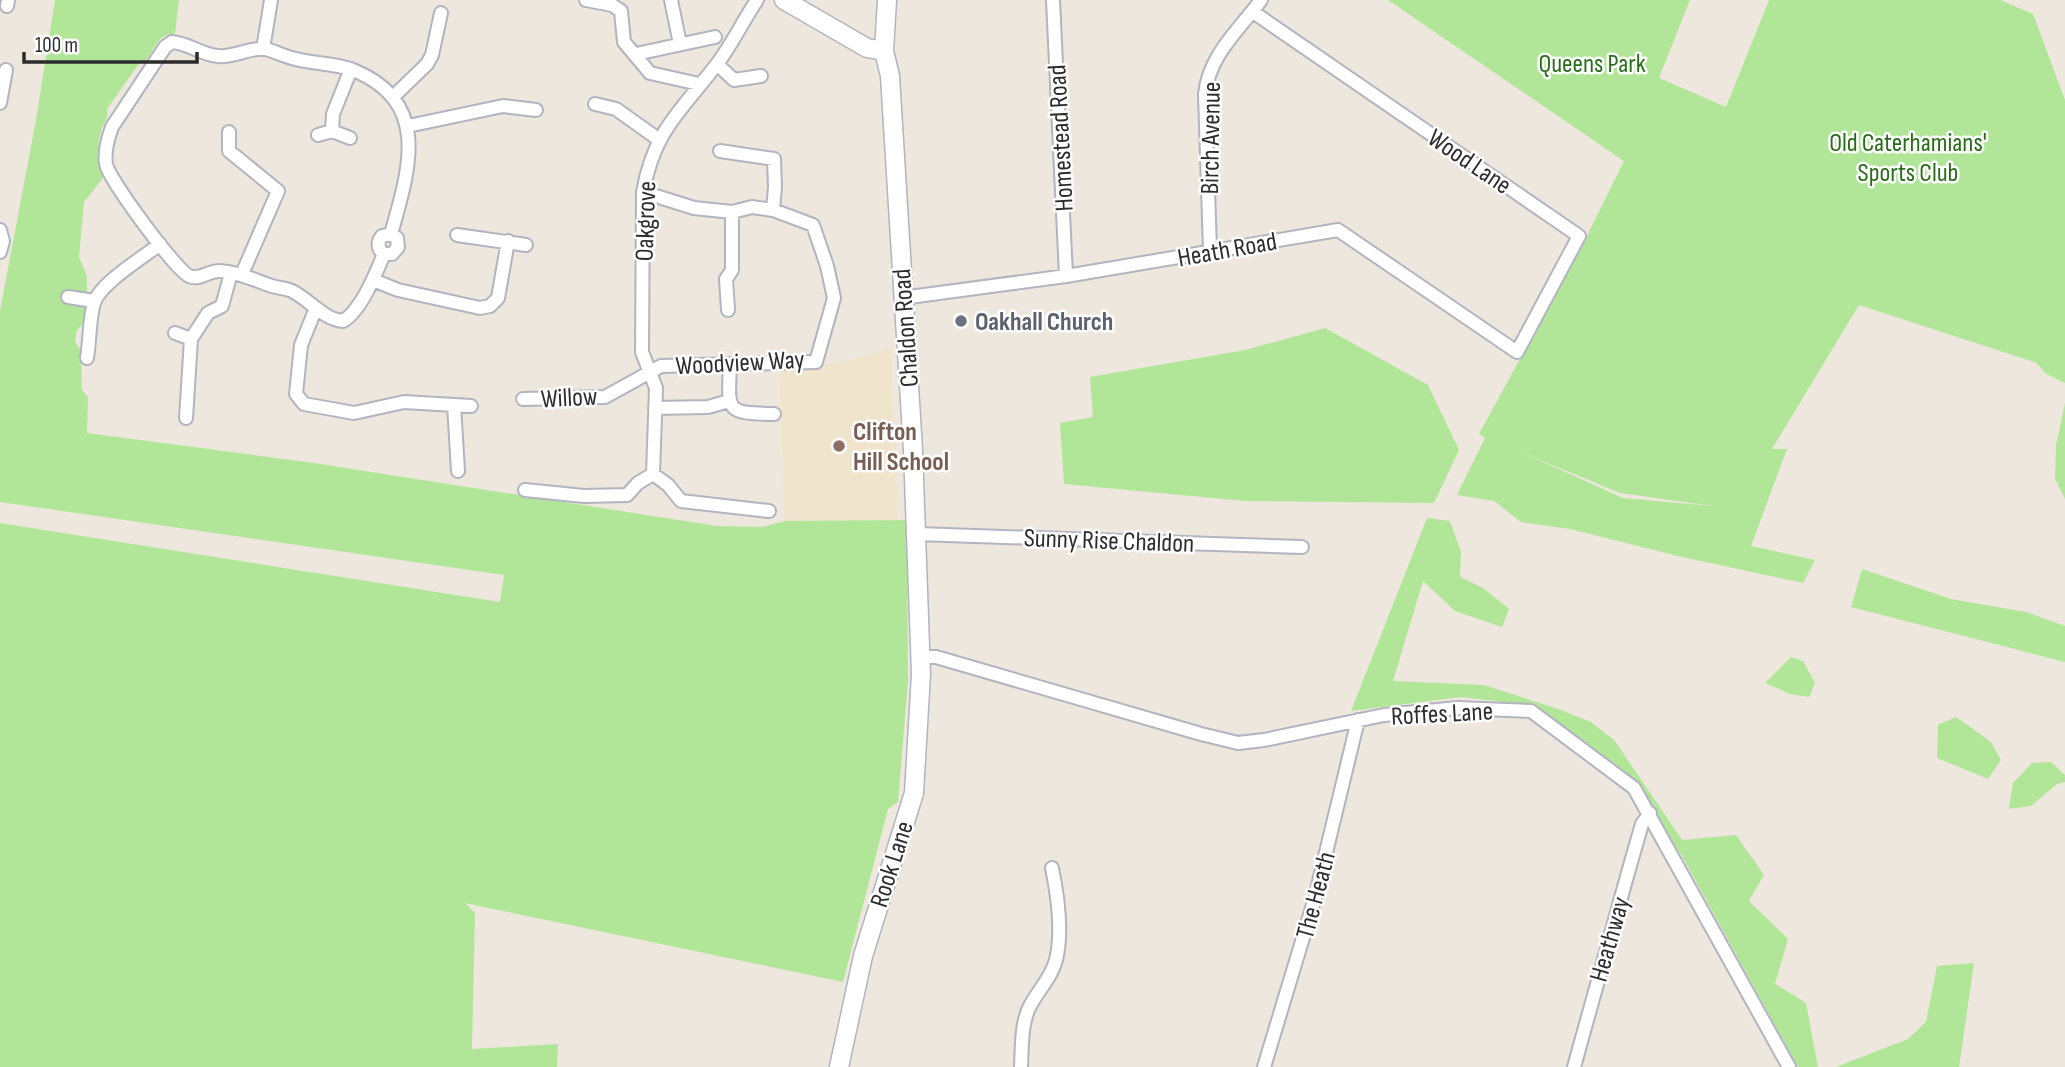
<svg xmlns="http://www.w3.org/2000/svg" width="2065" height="1067" viewBox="0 0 2065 1067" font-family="'Sofia Sans Condensed',sans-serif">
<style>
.education{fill:#f0e5cc}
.green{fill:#b1e698;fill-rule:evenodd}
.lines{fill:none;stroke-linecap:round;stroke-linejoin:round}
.street-casing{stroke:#b2b4c0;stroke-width:16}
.secondary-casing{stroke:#b2b4c0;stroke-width:21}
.street{stroke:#fff;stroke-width:12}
.secondary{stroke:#fff;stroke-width:18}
.worship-dot{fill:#6b7280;stroke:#fff;stroke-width:2.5}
.education-dot{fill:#8d6e63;stroke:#fff;stroke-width:2.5}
.labels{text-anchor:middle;stroke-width:5;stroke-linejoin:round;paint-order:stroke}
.park-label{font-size:26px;fill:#286d18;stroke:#fff}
.street-label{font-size:26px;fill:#2c2c2c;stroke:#fff}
.worship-label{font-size:26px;font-weight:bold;fill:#5b616d;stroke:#fff;text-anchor:start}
.education-label{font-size:26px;font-weight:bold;fill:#785e54;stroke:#fff;text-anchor:start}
</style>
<rect width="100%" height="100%" fill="#eee7de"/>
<path class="education" d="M 891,348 L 898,520 L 785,521 L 779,372 L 849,360 Z"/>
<path class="green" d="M 55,0 L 179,0 L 175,34 C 153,33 155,59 138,65 L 107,109 C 109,119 104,122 101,131 C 96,148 99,162 103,178 L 84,202 L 79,257 L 87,276 L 87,293 L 69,291 L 67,301 L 87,306 L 84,323 L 77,330 L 75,342 L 81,350 L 82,390 L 88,397 L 87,433 L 314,463 L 717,526 L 762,527 L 785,521 L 907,520 L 908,681 L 898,802 L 888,809 L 843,982 L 465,903 L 475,913 L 472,1049 L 558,1044 L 557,1067 L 0,1067 L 0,523 L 500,602 L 504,575 L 0,502 L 0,311 L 36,120 Z
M 1388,0 L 1690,0 L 1659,78 L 1726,107 L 1769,0 L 2000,0 L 2033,14 L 2065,100 L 2065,383 L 2045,373 L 2037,363 L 1859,305 L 1772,449 L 1787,449 L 1751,546 L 1815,560 L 1803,583 L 1682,557 L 1570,529 L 1521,522 L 1494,501 L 1457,495 L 1485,438 L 1479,434 L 1587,236 L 1624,161 ZM 1521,452 L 1620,493 L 1713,506 L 1623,498 Z
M 1325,328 L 1428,385 L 1459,450 L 1434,503 L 1245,501 L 1064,484 L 1060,423 L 1093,417 L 1090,377 L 1245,350 Z
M 2065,403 L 2065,499 L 2055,479 L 2056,445 Z
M 1427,518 L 1450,521 L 1461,552 L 1460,577 L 1483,588 L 1509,609 L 1502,627 L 1455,611 L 1423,581 L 1393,681 L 1484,685 L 1558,709 L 1591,722 L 1615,741 L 1682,840 L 1736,835 L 1764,875 L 1749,901 L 1788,939 L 1775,984 L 1806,1003 L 1818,1067 L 1798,1067 L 1682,856 L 1629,777 L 1547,714 L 1512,703 L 1461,697 L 1351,711 Z
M 1862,569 L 1951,599 L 2026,612 L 2065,626 L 2065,662 L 1851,607 Z
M 1791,657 L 1803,661 L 1815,683 L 1809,697 L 1790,694 L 1765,683 Z
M 1956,717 L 1991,742 L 2001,760 L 1988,779 L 1937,758 L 1938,725 Z
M 2051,762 L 2065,775 L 2065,782 L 2057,784 L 2031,806 L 2009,809 L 2013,783 L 2032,763 Z
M 1974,963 L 1959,1067 L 1836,1067 L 1908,1039 L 1926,1022 L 1937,966 Z"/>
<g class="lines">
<g class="street-casing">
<path id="street" d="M 586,0 L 612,5 L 621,11 L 624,42 L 650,73 L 699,84
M 671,0 L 680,44
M 1053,0 L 1066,276
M 7,6 L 8,0
M 263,49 L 271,0
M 636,54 L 715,37
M 717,64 L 734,80 L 761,76
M 393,97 L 427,64 L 432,55 L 441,13
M 0,103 L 6,70
M 595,104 L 616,109 L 658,139
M 408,126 L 503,106 L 536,110
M 332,131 L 333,114 L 351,69
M 229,132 L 229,151 L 278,191 L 242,274
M 318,135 L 332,131 L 350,138
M 720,151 L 774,159 L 775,187 L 773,210
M 0,230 L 3,241 L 0,252
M 457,235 L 526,245
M 1210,251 L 1205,94 C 1209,55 1239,30 1261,0
M 384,254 C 376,273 361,311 343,321 C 323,319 310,300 292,291 C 286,288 278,288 272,286 C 254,280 238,272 220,271 C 209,270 200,281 189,276 C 176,270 109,180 106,164 C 104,152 108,138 112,127 L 165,47 L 172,42 C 188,43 202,55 218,56 C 233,58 250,47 265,49 C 275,51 285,57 296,59 C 314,64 335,63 353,70 C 432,102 409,170 391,234
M 384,254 L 392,254 L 398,247 L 397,238 L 391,234
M 384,254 C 377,249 377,242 382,236 L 391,234
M 373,280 L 398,290 L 480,308 L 490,306 L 498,298 L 508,241
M 68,297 L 94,301
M 902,298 L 1066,276 L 1338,230 L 1517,352 L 1579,236 L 1253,12
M 316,308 L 301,345 L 296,394 L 304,404 L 354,413 L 404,402 L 471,406
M 728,310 L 726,279 L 732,270 L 732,212
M 175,333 L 191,339
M 87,358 C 90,340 89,320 94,303 C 100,283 144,257 160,244
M 730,365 C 728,412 725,413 774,414
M 523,399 L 605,397 L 661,366 L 816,362 L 834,298 L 827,266 L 813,225 L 773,210 L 752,207 L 732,212 L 694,208 L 643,192
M 454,405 L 458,471
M 655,408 L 708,407 L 729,401
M 186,418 L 191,339 L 208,313 L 222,306 L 231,273
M 653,474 L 656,388 L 642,352 L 643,192 C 654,130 681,111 717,64 C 732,44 743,21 757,0
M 525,490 L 584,496 L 627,495 L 638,483 L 653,474 L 668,485 L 681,501 L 769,511
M 917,534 L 1302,547
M 921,657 L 936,657 L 1201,734 L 1238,743 L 1264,740 L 1384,715 L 1458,708 L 1531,711 L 1634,788 L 1789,1067
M 1021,1067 C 1022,1048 1021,1025 1029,1008 C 1037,991 1051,979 1056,960 C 1063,931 1058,897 1052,868
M 1264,1067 L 1315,898 L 1358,720
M 1574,1067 L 1631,862 L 1642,824 L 1650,813"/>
</g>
<g class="secondary-casing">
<path id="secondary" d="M 784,0 L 867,48 L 884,51
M 839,1067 L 863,956 L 914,793 L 921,674 L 913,450 L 890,76 L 884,51 L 887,0"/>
</g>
<use href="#street" class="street"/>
<use href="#secondary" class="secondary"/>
</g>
<circle class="worship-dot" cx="961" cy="321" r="7"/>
<circle class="education-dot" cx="839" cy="446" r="7"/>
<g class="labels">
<g class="park-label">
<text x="1592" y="72">Queens Park</text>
<text x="1908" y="151">Old Caterhamians'<tspan x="1908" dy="30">Sports Club</tspan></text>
</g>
<g class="street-label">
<text transform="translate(1060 138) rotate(-93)" y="9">Homestead Road</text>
<text transform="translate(1210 138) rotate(-89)" y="9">Birch Avenue</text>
<text transform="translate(1470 161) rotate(34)" y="9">Wood Lane</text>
<text transform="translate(645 221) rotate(-88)" y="9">Oakgrove</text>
<text transform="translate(1227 249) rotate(-10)" y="9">Heath Road</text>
<text transform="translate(905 328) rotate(-94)" y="9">Chaldon Road</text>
<text transform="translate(740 362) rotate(-3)" y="9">Woodview Way</text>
<text transform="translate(569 397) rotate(-3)" y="9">Willow</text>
<text transform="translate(1109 540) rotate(2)" y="9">Sunny Rise Chaldon</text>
<text transform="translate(1442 713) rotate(-3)" y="9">Roffes Lane</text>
<text transform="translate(891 864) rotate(-72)" y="9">Rook Lane</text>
<text transform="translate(1315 895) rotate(-75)" y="9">The Heath</text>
<text transform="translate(1609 939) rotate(-74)" y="9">Heathway</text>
</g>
<g class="worship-label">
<text x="975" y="330">Oakhall Church</text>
</g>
<g class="education-label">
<text x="853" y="440">Clifton<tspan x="853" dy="30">Hill School</tspan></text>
</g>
</g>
<path d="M24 52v10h173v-10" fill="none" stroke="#2c2c2c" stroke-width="3.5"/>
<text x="35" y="52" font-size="21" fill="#2c2c2c" stroke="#ffffff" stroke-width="5" paint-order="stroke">100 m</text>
</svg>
